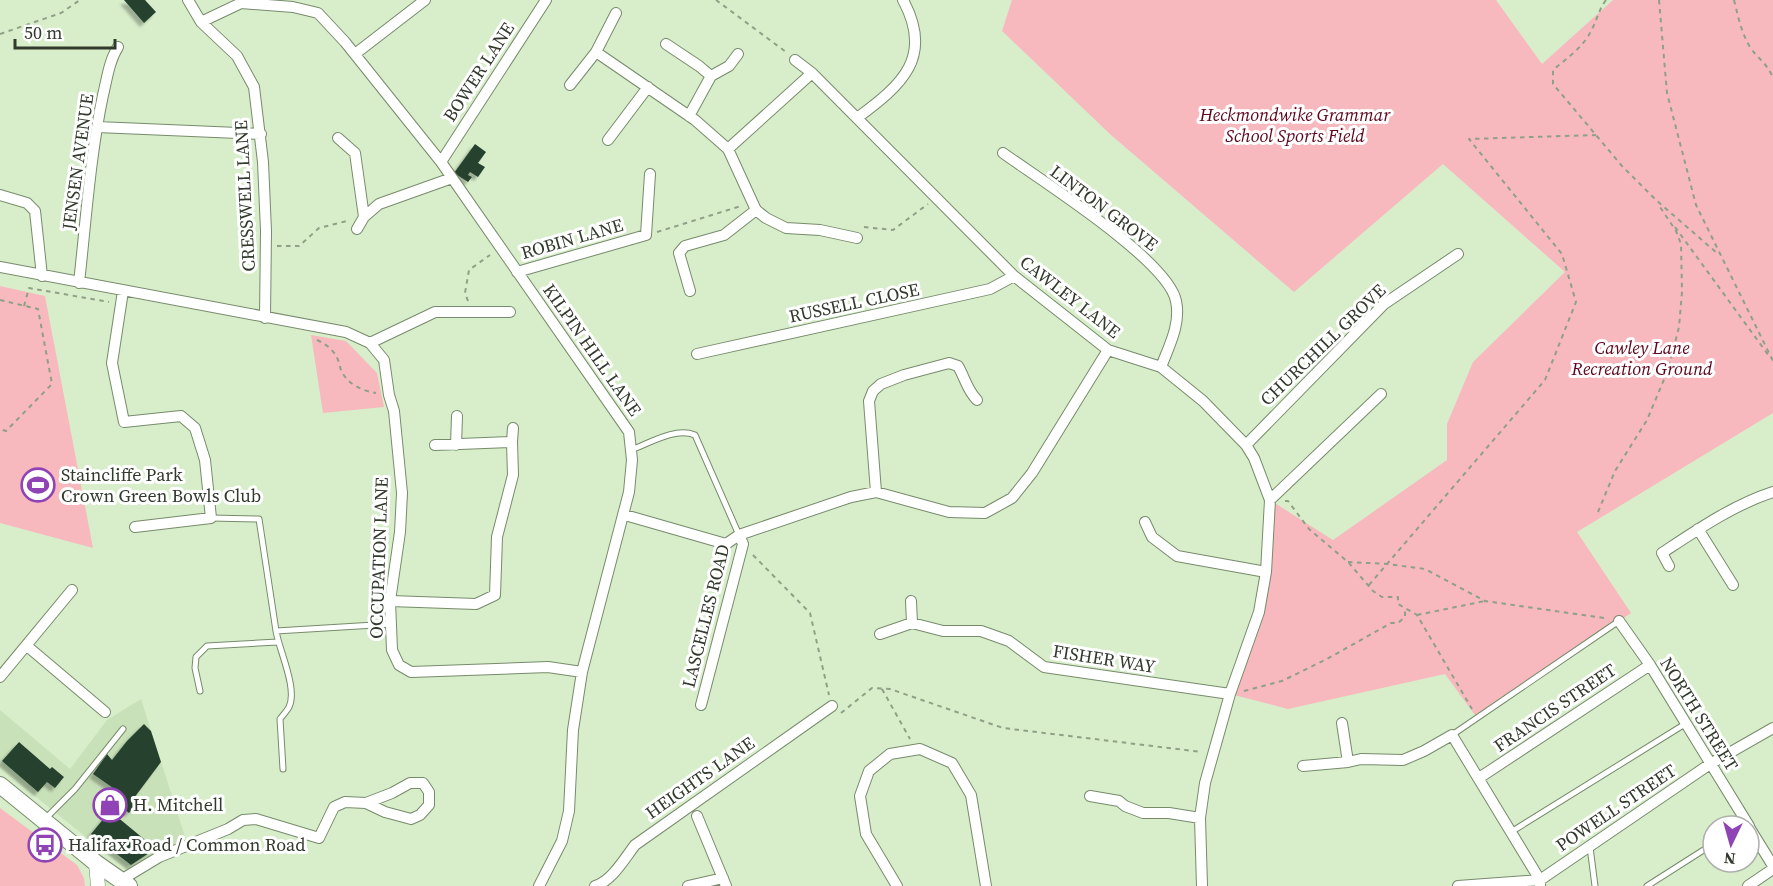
<svg xmlns="http://www.w3.org/2000/svg" width="1773" height="886" viewBox="0 0 1773 886" font-family="'Source Serif 4',serif">
<style>
.built{fill:#c9e1b9}
.green{fill:#f7b9be}
.building{fill:#25432e;filter:url(#shadow)}
.lines{fill:none;stroke-linecap:round;stroke-linejoin:round}
.service-casing{stroke:#778b6b;stroke-width:7}
.minor-casing{stroke:#778b6b;stroke-width:12}
.tertiary-casing{stroke:#778b6b;stroke-width:15}
.primary-casing{stroke:#778b6b;stroke-width:18}
.path{stroke:#8fa086;stroke-width:2;stroke-dasharray:4.5 4.5;stroke-linecap:butt}
.service{stroke:#fff;stroke-width:5}
.minor{stroke:#fff;stroke-width:10}
.tertiary{stroke:#fff;stroke-width:14}
.primary{stroke:#fff;stroke-width:16}
.labels{text-anchor:middle;stroke-width:6;stroke-linejoin:round;paint-order:stroke}
.street-label{font-size:18px;fill:#313a2c;stroke:#fff}
.park-label{font-size:18px;font-style:italic;fill:#5c041d;stroke:#fff}
.poi-label{font-size:18px;fill:#313a2c;stroke:#fff;text-anchor:start}
</style>
<defs>
<filter id="shadow"><feDropShadow dx="-4" dy="4" stdDeviation="1.5" flood-color="#0004"/></filter>
</defs>
<rect width="100%" height="100%" fill="#d8eecb"/>
<path class="built" d="M 141,699 L 186,840 L 127,870 L 0,768 L 0,710 L 70,769 L 107,720 Z"/>
<path class="green" d="M 1012,0 L 1496,0 L 1542,64 L 1613,0 L 1773,0 L 1773,413 L 1577,532 L 1631,613 L 1477,718 L 1445,674 L 1288,709 L 1230,694 L 1259,612 L 1270,500 L 1333,540 L 1447,460 L 1447,424 L 1473,362 L 1565,272 L 1443,164 L 1294,292 L 1111,135 L 1002,31 Z
M 0,286 L 45,296 L 93,548 L 0,523 Z
M 311,335 L 346,341 L 377,373 L 384,407 L 323,413 Z
M 0,808 L 77,865 L 84,878 L 85,886 L 0,886 Z"/>
<path class="building" d="M 124,0 L 145,0 L 156,12 L 144,23 Z
M 475,144 L 486,152 L 478,163 L 485,167 L 478,177 L 470,172 L 468,175 L 472,177 L 468,182 L 454,173 Z
M 144,724 L 151,731 L 161,762 L 131,802 L 135,805 L 129,813 L 117,803 L 123,795 L 93,774 L 107,754 L 112,760 L 127,741 Z
M 19,742 L 50,769 L 52,767 L 64,777 L 55,788 L 47,782 L 38,792 L 2,761 Z
M 110,811 L 144,839 L 152,851 L 131,865 L 91,834 Z"/>
<g class="lines">
<g class="service-casing">
<path id="service" d="M 631,450 C 650,443 675,427 695,435 L 739,535
M 211,518 L 259,519 L 276,631 L 391,624
M 276,631 C 279,650 298,689 289,707 C 287,711 283,715 280,719 L 283,769
M 200,691 L 195,668 L 196,657 L 207,646 L 278,642
M 1452,735 L 1619,621
M 45,819 L 75,789 L 123,729
M 1511,832 L 1685,724
M 1590,847 L 1595,886
M 1647,886 L 1713,844"/>
</g>
<g class="minor-casing">
<path id="minor" d="M 188,0 L 201,22 L 237,56 L 254,87 L 263,162 L 266,231 L 265,318
M 616,13 L 596,52 L 695,120 L 728,149 L 812,73
M 201,22 L 241,3 L 293,7 L 318,13 L 345,42 L 441,162 L 629,432 L 632,460 L 629,492 L 582,672 L 573,730 L 569,811 L 562,841 L 539,886
M 666,44 L 699,66 L 711,76 L 689,116
M 355,54 L 425,0
M 795,60 L 812,73 L 1014,276 L 1108,350 L 1161,367 L 1203,401 L 1246,445 L 1254,458 L 1270,500 L 1266,572 L 1259,612 L 1230,694 L 1205,783 L 1200,818 L 1202,886
M 711,76 L 729,66 L 738,54
M 570,85 L 596,52
M 857,118 C 902,85 934,57 903,0
M 97,127 L 261,134
M 338,138 L 355,153 L 364,217
M 608,140 L 648,87
M 728,149 L 756,210 L 766,218 L 786,228 L 820,230 L 857,238
M 1003,153 C 1039,179 1168,260 1176,301 C 1181,324 1169,346 1161,367
M 441,162 L 546,0
M 0,195 L 27,203 L 35,211 L 42,276
M 357,229 L 364,217 L 379,204 L 452,178
M 0,267 L 346,332 L 370,343 L 384,360 L 389,395 L 394,411 L 402,493 L 400,532 L 390,601 L 392,650 L 399,665 L 411,672 L 548,667 L 582,672
M 517,272 L 646,235 L 650,174
M 79,283 C 86,220 90,157 103,95 C 107,79 109,61 118,47
M 123,291 L 112,363 L 124,422 L 181,416 L 195,428 L 205,460 L 211,518 L 135,527
M 690,291 L 679,253 L 685,246 L 724,235 L 756,210
M 370,343 L 435,312 L 510,312
M 697,354 L 990,289 L 1014,276
M 512,442 L 513,428
M 456,445 L 457,416
M 1246,445 L 1384,304 L 1458,254
M 876,492 L 869,401 L 873,391 L 881,384 L 904,375 L 949,363 L 958,366 C 965,378 967,390 977,400
M 1270,500 L 1381,394
M 625,515 L 726,544 L 739,535 L 851,497 L 876,492 L 949,512 L 985,513 L 1012,498 L 1032,473 L 1108,350
M 1145,522 L 1152,537 L 1177,556 L 1266,572
M 1698,529 L 1733,585
M 1669,566 L 1662,553 C 1697,530 1733,505 1773,492
M 390,601 L 476,604 L 495,595 L 497,537 L 513,475 L 512,442 L 435,445
M 1619,621 L 1650,665 L 1749,826
M 912,623 L 943,631 L 981,631 L 1009,641 L 1044,667 L 1230,694
M 880,634 L 912,623 L 911,601
M 27,646 L 105,712
M 0,677 L 72,590
M 701,705 L 743,544 L 739,535
M 1342,723 L 1348,762
M 1303,766 L 1348,762 L 1361,759 L 1403,760 L 1424,751 L 1452,735 L 1540,880 L 1540,886
M 1479,778 L 1650,665
M 1090,796 L 1119,801 L 1125,806 L 1143,813 L 1169,813 L 1200,818
M 697,816 L 726,886
M 1749,827 L 1773,866
M 121,880 L 159,857 L 228,829 L 243,820 L 256,819 L 319,838 L 334,807 L 345,802 L 366,803 L 385,812 L 411,819 L 420,815 L 429,805 L 429,792 L 423,783 L 410,783 L 392,793 L 366,803
M 595,886 C 612,881 625,858 635,845 L 832,706
M 688,886 L 723,878
M 897,886 L 866,834 L 860,796 L 869,771 L 890,754 L 920,749 L 952,763 L 971,795 L 986,886
M 1458,886 L 1540,880 L 1710,764 L 1773,728
M 1748,886 L 1773,869"/>
</g>
<g class="tertiary-casing">
<path id="tertiary" d="M 96,863 L 98,886"/>
</g>
<g class="primary-casing">
<path id="primary" d="M 0,785 L 96,863 L 129,886"/>
</g>
<path class="path" d="M 716,0 L 786,52
M 1606,0 C 1598,11 1598,18 1592,29 C 1584,47 1567,58 1553,70 L 1553,84 L 1622,166 L 1656,200 L 1718,254
M 1659,0 L 1667,93 L 1696,205 L 1773,361
M 1734,0 C 1738,16 1741,32 1750,47 C 1758,59 1767,63 1773,78
M 0,34 L 61,13 L 80,0
M 864,227 L 893,230 L 928,204
M 1675,227 L 1769,356
M 657,232 L 741,206
M 277,246 L 299,246 L 319,228 L 347,221
M 0,300 L 38,309 L 52,384 L 6,431 L 0,429
M 468,301 L 465,293 L 469,270 L 490,255
M 24,306 L 29,288 L 109,302
M 317,340 C 327,345 334,350 338,360 C 340,364 340,370 343,374 C 350,385 363,391 376,393
M 1285,501 L 1288,501 L 1309,529 L 1348,562 L 1373,591 L 1382,597 L 1398,597 L 1398,604 L 1417,615 L 1472,709
M 1598,512 L 1615,471 L 1647,420 L 1668,370 L 1679,327 L 1682,292 L 1681,244 L 1676,231 L 1658,204
M 753,555 L 810,613 L 829,695
M 1348,562 L 1388,564 L 1425,569 L 1485,601 L 1604,618
M 1369,585 L 1545,380 L 1576,302 L 1562,254 L 1469,139 L 1596,135
M 1417,615 L 1485,601
M 882,689 L 910,739
M 1244,691 L 1282,681 L 1327,659 L 1391,623 L 1398,623 L 1405,617 L 1405,607
M 841,713 L 872,688 L 890,689 L 1003,728 L 1202,752"/>
<use href="#service" class="service"/>
<use href="#minor" class="minor"/>
<use href="#tertiary" class="tertiary"/>
<use href="#primary" class="primary"/>
</g>
<defs>
<g id="stadium-ring" transform="scale(1.725)"><circle r="9.5" fill="#fff" stroke="#8f43b4" stroke-width="1.5"/><path d="M0-5a6.5 5 0 1 0 0 10a6.5 5 0 1 0 0-10ZM-3.5-1.8h7v3.6h-7Z" fill="#8f43b4"/></g>
<g id="shop-ring" transform="scale(1.725)"><circle r="9.5" fill="#fff" stroke="#8f43b4" stroke-width="1.5"/><path d="M-5-2.5h2.3a2.7 3.5 0 0 1 5.4 0H5L5.5 6h-11ZM-1.5-2.5h3a1.5 2.3 0 0 0-3 0Z" fill="#8f43b4"/></g>
<g id="bus-ring" transform="scale(1.725)"><circle r="9.5" fill="#fff" stroke="#8f43b4" stroke-width="1.5"/><path d="M-5-6H5V4H4V6H2V4H-2V6H-4V4H-5ZM-3.5-4V0h7V-4ZM-3.5 1.2v1.5H-2V1.2ZM2 1.2v1.5H3.5V1.2Z" fill="#8f43b4"/></g>
</defs>
<g fill-rule="evenodd">
<use href="#stadium-ring" x="38" y="485"/>
<use href="#shop-ring" x="110" y="805"/>
<use href="#bus-ring" x="45" y="845"/>
</g>
<g class="labels">
<g class="street-label">
<text transform="translate(479 72) rotate(-57)" y="6">BOWER LANE</text>
<text transform="translate(78 162) rotate(-82)" y="6">JENSEN AVENUE</text>
<text transform="translate(245 196) rotate(-93)" y="6">CRESSWELL LANE</text>
<text transform="translate(1104 208) rotate(37)" y="6">LINTON GROVE</text>
<text transform="translate(572 239) rotate(-16)" y="6">ROBIN LANE</text>
<text transform="translate(1070 297) rotate(38)" y="6">CAWLEY LANE</text>
<text transform="translate(854 303) rotate(-12)" y="6">RUSSELL CLOSE</text>
<text transform="translate(1323 345) rotate(-44)" y="6">CHURCHILL GROVE</text>
<text transform="translate(592 350) rotate(55)" y="6">KILPIN HILL LANE</text>
<text transform="translate(379 558) rotate(-88)" y="6">OCCUPATION LANE</text>
<text transform="translate(706 616) rotate(-76)" y="6">LASCELLES ROAD</text>
<text transform="translate(1104 659) rotate(9)" y="6">FISHER WAY</text>
<text transform="translate(1555 708) rotate(-34)" y="6">FRANCIS STREET</text>
<text transform="translate(1699 714) rotate(58)" y="6">NORTH STREET</text>
<text transform="translate(700 778) rotate(-35)" y="6">HEIGHTS LANE</text>
<text transform="translate(1616 808) rotate(-34)" y="6">POWELL STREET</text>
</g>
<g class="park-label">
<text x="1295" y="121">Heckmondwike Grammar<tspan x="1295" dy="21">School Sports Field</tspan></text>
<text x="1642" y="354">Cawley Lane<tspan x="1642" dy="21">Recreation Ground</tspan></text>
</g>
<g class="poi-label">
<text x="61" y="481">Staincliffe Park<tspan x="61" dy="21">Crown Green Bowls Club</tspan></text>
<text x="133" y="811">H. Mitchell</text>
<text x="68" y="851">Halifax Road / Common Road</text>
</g>
</g>
<g transform="translate(1731 844) rotate(185)"><circle r="28" fill="#ffffff" stroke="#adb0ab" stroke-width="1.5"/>
<path d="M0-4.5L10 22L0 15L-10 22Z" fill="#8f43b4"/>
<text y="-9" font-size="16" font-weight="bold" text-anchor="middle" fill="#313a2c">N</text>
</g>
<path d="M15 39v9h100v-9" fill="none" stroke="#313a2c" stroke-width="3"/>
<text x="24" y="39" font-size="18" fill="#313a2c" stroke="#ffffff" stroke-width="4.5" paint-order="stroke">50 m</text>
</svg>
